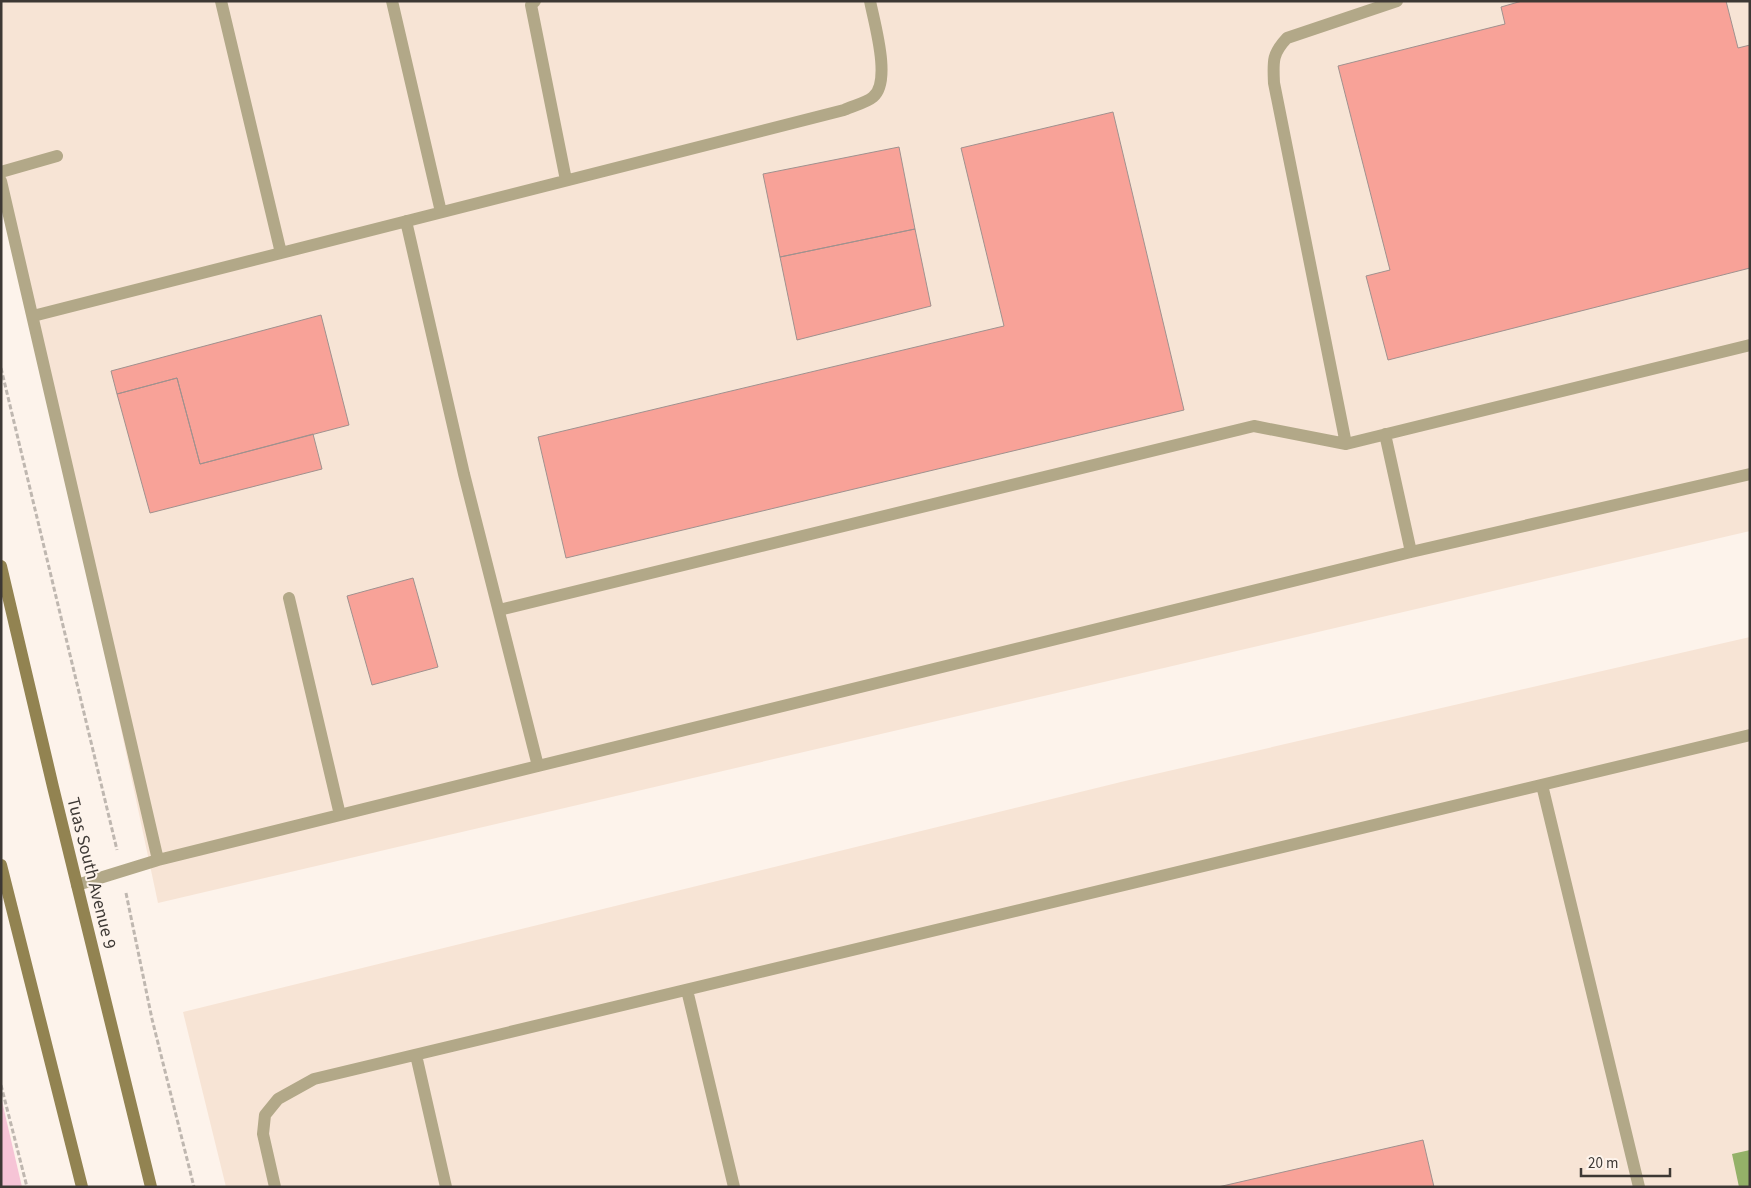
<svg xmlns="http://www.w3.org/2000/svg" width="1751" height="1188" viewBox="0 0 1751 1188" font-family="'Source Sans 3',sans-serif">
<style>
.built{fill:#f7e4d5}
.green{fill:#f6c4d6}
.water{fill:#94b168}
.building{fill:#f8a298;stroke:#a0918e}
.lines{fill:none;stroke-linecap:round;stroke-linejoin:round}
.path{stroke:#bfb7b0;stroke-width:3;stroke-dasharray:5 2.5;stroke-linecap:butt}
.lane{stroke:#b2a888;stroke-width:12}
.secondary{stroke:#928351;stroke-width:12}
.labels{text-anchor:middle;stroke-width:4;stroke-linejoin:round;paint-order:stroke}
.street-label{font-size:18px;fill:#3d3834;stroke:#fdf3eb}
</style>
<rect width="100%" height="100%" fill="#fdf3eb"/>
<path class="built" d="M 1,1 L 1750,1 L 1750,531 L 158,903 L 33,316 L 1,194 Z
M 1750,637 L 1750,1187 L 226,1187 L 183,1012 L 1125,781 Z"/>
<path class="green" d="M 1,1097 L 22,1187 L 1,1187 Z"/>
<path class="water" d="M 1750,1150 L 1750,1187 L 1739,1187 L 1732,1154 Z"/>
<path class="building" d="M 1522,1 L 1726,1 L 1738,48 L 1750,45 L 1750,268 L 1388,360 L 1366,276 L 1390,270 L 1338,66 L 1505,24 L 1501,7 Z
M 1113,112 L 1184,410 L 566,558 L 538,437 L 1004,326 L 961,148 Z
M 899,147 L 915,229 L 780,257 L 763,174 Z
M 915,229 L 931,306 L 797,340 L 780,257 Z
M 321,315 L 349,425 L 200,464 L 177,378 L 117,394 L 111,371 Z
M 177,378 L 200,464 L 313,434 L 322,469 L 150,513 L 117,394 Z
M 413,578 L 438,667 L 372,685 L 347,596 Z
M 1423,1140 L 1434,1187 L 1218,1187 Z"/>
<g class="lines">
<path class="path" d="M 1,368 L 117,850
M 126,893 L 152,1019 L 194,1187
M 1,1085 L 27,1187"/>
<path class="lane" d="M 221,1 L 281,253
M 392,1 L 441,212
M 535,1 L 531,5 L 566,180
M 1,172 L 57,156
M 1,181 L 158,860
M 406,221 L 464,474 L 538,766
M 33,316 L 844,110 C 852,106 866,103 873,97 C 892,82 874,22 870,1
M 1385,434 L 1411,552
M 1346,444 L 1274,83 C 1273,61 1272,54 1287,38 L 1397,1
M 289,598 L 340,815
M 499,610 L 1254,426 L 1346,444 L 1750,345
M 1542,785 L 1639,1187
M 77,885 L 158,860 L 538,766 L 1411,552 L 1750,474
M 687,990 L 734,1187
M 416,1055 L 446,1187
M 275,1187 L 263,1134 L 265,1115 L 278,1099 L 314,1079 L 1750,735"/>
<path class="secondary" d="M 1,566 L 53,787 L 151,1187
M 1,865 L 82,1187"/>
</g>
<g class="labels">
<g class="street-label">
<text transform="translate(92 873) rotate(76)" y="6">Tuas South Avenue 9</text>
</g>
</g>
<rect width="1751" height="1188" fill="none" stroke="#3d3834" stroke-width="5"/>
<path d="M1581 1168v8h89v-8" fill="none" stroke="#3d3834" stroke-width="2.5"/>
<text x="1588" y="1168" font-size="15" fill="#3d3834" stroke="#fdf3eb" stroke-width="4" paint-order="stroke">20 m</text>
</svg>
